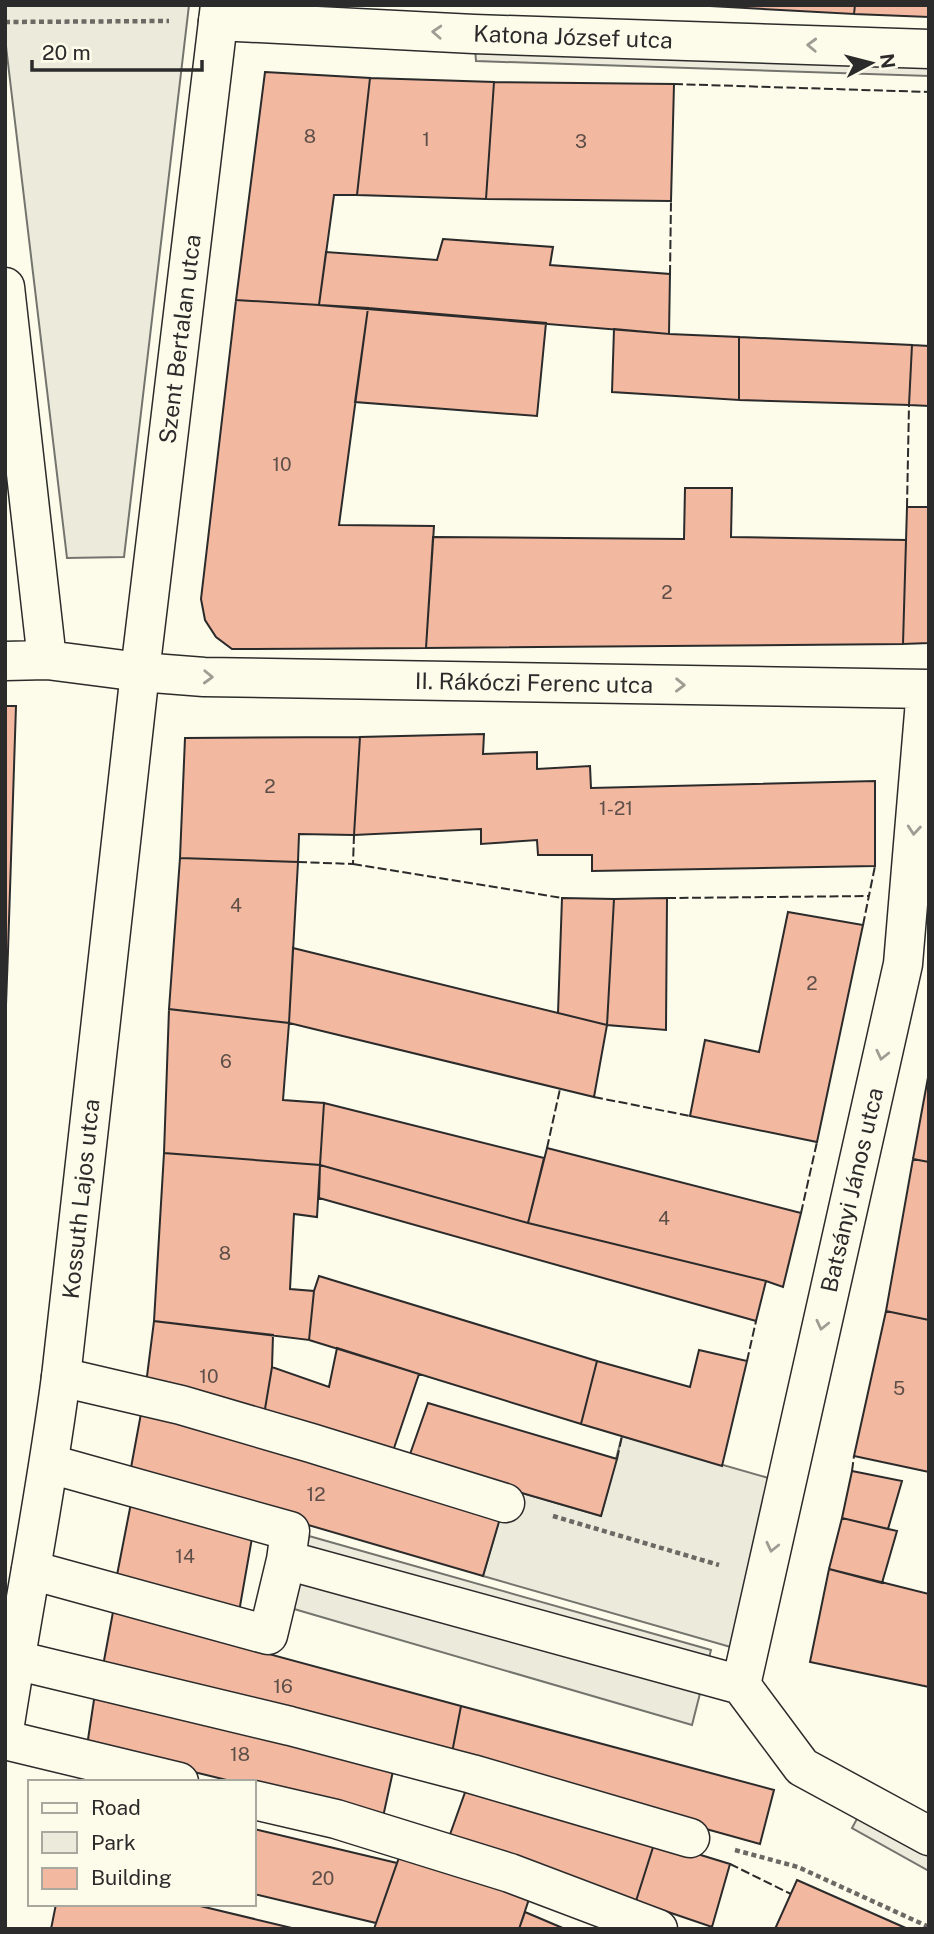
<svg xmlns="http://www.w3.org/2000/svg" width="934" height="1934" viewBox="0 0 934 1934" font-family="'Public Sans',sans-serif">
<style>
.green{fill:#ecebdb;stroke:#74746e;stroke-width:2}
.parking{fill:#eceadb;stroke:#74746e;stroke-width:2}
.building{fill:#f2b8a0;stroke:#2b2b2b;stroke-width:2}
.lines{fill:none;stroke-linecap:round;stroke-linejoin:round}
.minor-casing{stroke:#2b2b2b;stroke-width:41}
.major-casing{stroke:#2b2b2b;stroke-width:41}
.path{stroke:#6a6964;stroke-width:4.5;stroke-dasharray:5 3.5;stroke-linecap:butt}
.minor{stroke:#fdfbea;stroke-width:38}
.major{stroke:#fdfbea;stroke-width:38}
.fence{stroke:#2b2b2b;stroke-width:2;stroke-dasharray:9 3.5;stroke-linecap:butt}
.oneway{stroke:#9e9d94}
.labels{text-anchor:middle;stroke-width:5;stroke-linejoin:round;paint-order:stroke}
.number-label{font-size:19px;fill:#5d4e48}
.street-label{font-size:23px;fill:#2b2b2b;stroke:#fdfbea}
</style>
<rect width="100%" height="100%" fill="#fdfbea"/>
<path class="green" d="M 5,5 L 189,5 L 124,557 L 67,558 L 5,38 Z
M 622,1436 L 786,1483 L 748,1652 L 483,1576 L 508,1489 L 601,1516 Z"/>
<path class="parking" d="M 474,34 L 929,49 L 929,76 L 476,61 Z
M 309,1536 L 711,1650 L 692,1725 L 294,1609 Z
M 866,1802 L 929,1836 L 929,1871 L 852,1828 Z"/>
<path class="building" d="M 692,5 L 855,5 L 854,14 Z
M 855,5 L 929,5 L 929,17 L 854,14 Z
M 265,72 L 370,78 L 357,195 L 334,195 L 319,305 L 236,300 Z
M 370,78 L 494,82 L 486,199 L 357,195 Z
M 494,82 L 674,84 L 671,201 L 486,199 Z
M 443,239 L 553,247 L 550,265 L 670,274 L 669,334 L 319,305 L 326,252 L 437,260 Z
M 236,300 L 368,308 L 339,525 L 434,526 L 426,648 L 232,649 L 216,637 L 205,620 L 201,599 Z
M 368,308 L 546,323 L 537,416 L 355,402 Z
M 614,329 L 669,334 L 739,337 L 739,400 L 612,392 Z
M 739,337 L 912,345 L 909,405 L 739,400 Z
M 912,345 L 929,346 L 929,406 L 909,405 Z
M 685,488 L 732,488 L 731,537 L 906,540 L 903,644 L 426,648 L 433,537 L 684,539 Z
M 907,507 L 929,507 L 929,643 L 903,644 Z
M 5,706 L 16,706 L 8,951 L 5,951 Z
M 484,734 L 483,754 L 537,752 L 537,769 L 590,766 L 591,788 L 875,781 L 875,866 L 592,871 L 592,855 L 538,855 L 537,840 L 481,844 L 481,829 L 354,835 L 360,737 Z
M 360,737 L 354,835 L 299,834 L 298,862 L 180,858 L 185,738 Z
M 180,858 L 298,862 L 289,1023 L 169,1009 Z
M 562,898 L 614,899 L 607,1025 L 558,1013 Z
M 667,898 L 666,1030 L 607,1025 L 614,899 Z
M 788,912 L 863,925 L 817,1142 L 690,1116 L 705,1040 L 759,1052 Z
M 293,948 L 607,1025 L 594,1097 L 289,1023 Z
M 5,951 L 8,951 L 5,1032 Z
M 169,1009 L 289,1023 L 283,1100 L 324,1103 L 320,1165 L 164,1153 Z
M 929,1072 L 929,1162 L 913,1159 Z
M 324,1103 L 544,1158 L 528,1223 L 320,1165 Z
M 547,1148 L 801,1213 L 783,1287 L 766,1281 L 528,1223 Z
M 164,1153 L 320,1165 L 317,1217 L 294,1214 L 290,1289 L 314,1291 L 309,1340 L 154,1321 Z
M 913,1159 L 929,1162 L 929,1320 L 886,1311 Z
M 320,1165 L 528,1223 L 766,1281 L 756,1321 L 319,1198 Z
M 319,1276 L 597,1361 L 581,1424 L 309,1340 L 314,1291 Z
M 886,1311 L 929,1320 L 929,1472 L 854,1456 Z
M 154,1321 L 273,1335 L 272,1367 L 264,1415 L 146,1384 Z
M 337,1348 L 419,1374 L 392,1454 L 264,1415 L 272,1367 L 329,1387 Z
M 699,1350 L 747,1361 L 722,1466 L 581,1424 L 597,1361 L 690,1387 Z
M 428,1403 L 617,1459 L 601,1516 L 508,1489 L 409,1457 Z
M 142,1408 L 501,1515 L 483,1576 L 130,1473 Z
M 852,1471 L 902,1481 L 888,1529 L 842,1518 Z
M 131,1503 L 252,1538 L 239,1612 L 117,1575 Z
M 842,1518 L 897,1531 L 882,1583 L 829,1569 Z
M 829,1569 L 929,1594 L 929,1687 L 810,1662 Z
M 113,1612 L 461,1706 L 451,1758 L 103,1666 Z
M 95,1693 L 395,1762 L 383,1817 L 254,1782 L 235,1782 L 87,1746 Z
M 461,1706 L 774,1790 L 760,1844 L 451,1758 Z
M 468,1784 L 655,1841 L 636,1901 L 448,1840 Z
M 254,1829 L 397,1863 L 376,1923 L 254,1894 Z
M 655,1841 L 730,1864 L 712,1927 L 636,1901 Z
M 402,1849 L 530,1896 L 519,1929 L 374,1929 Z
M 797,1880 L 908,1929 L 775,1929 Z
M 56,1904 L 192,1904 L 296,1929 L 51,1929 Z
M 525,1912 L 565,1929 L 519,1929 Z"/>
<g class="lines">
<g class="minor-casing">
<path id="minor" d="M 218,21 L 474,34 L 929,49
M 5,287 L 47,660
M 5,661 L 47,660 L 140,672 L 204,677 L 929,689
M 61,1377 L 181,1405 L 311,1443 L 505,1503
M 286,1560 L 741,1685 L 802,1767 L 929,1836
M 31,1570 L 268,1635 L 286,1560 L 290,1531 L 50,1464
M 15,1660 L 290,1726 L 472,1774 L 690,1838
M 741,1685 L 903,964 L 926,689
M 5,1740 L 179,1782
M 254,1800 L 336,1819 L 510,1873 L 658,1929"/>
</g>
<g class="major-casing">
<path id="major" d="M 5,1724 C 23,1608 46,1493 61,1377 L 140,672 L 220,5"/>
</g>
<path class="path" d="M 5,22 L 169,21
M 553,1516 L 719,1565
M 735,1850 L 798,1867 L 929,1927"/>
<use href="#minor" class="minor"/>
<use href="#major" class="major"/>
<path class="fence" d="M 674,84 L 929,92
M 670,274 L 671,201
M 907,507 L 909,405
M 298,862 L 353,864 L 354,835
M 353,864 L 562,898
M 667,898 L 869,896
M 863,925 L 875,866
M 594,1097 L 690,1116
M 547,1148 L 560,1089
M 801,1213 L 817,1142
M 747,1361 L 756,1321
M 617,1459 L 622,1436
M 852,1471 L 854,1456
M 730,1864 L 791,1894"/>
</g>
<defs><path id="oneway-chevron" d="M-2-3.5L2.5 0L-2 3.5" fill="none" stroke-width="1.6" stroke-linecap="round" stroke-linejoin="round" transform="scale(1.75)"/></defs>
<g class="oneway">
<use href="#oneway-chevron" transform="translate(437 32) rotate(-177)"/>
<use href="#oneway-chevron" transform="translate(812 45) rotate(-178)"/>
<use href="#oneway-chevron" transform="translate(208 677) rotate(2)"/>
<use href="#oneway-chevron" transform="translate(680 685) rotate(1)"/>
<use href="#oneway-chevron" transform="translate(914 830) rotate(95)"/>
<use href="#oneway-chevron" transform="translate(882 1055) rotate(103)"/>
<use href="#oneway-chevron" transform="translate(822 1325) rotate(103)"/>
<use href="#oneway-chevron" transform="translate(772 1547) rotate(103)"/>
</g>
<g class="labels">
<g class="number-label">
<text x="310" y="143">8</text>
<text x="426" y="146">1</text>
<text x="581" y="148">3</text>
<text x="282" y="471">10</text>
<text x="667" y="599">2</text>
<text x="270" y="793">2</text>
<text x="616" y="815">1-21</text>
<text x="236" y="912">4</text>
<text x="812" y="990">2</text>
<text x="226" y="1068">6</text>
<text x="664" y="1225">4</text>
<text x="225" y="1260">8</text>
<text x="209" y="1383">10</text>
<text x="899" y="1395">5</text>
<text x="316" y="1501">12</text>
<text x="185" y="1563">14</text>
<text x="283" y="1693">16</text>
<text x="240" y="1761">18</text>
<text x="323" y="1885">20</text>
</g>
<g class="street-label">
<text transform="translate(573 37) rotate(2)" y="8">Katona József utca</text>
<text transform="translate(180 339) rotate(-83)" y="8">Szent Bertalan utca</text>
<text transform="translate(534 683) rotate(1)" y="8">II. Rákóczi Ferenc utca</text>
<text transform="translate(852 1190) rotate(-77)" y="8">Batsányi János utca</text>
<text transform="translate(81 1199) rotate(-84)" y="8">Kossuth Lajos utca</text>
</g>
</g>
<rect width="934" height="1934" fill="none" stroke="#2b2b2b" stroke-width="14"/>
<rect x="28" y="1780" width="228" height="126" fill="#fdfbea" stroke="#a9a89e" stroke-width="2"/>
<rect x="42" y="1803" width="35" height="10" fill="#fdfbea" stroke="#a9a89e" stroke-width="2"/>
<text x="91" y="1815" font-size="21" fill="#2b2b2b">Road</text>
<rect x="42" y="1832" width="35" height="21" fill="#ecebdb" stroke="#a9a89e" stroke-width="2"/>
<text x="91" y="1850" font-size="21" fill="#2b2b2b">Park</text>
<rect x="42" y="1868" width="35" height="21" fill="#f2b8a0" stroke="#a9a89e" stroke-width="2"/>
<text x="91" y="1885" font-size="21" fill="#2b2b2b">Building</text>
<g transform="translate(871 63) rotate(83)" stroke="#fdfbea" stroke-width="5" paint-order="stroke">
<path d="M0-5L12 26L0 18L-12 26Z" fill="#2b2b2b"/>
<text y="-10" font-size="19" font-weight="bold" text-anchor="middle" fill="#2b2b2b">N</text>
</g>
<path d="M32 60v10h170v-10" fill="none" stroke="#2b2b2b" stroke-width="3.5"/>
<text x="42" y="60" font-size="21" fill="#2b2b2b" stroke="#fdfbea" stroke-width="5" paint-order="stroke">20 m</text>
</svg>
